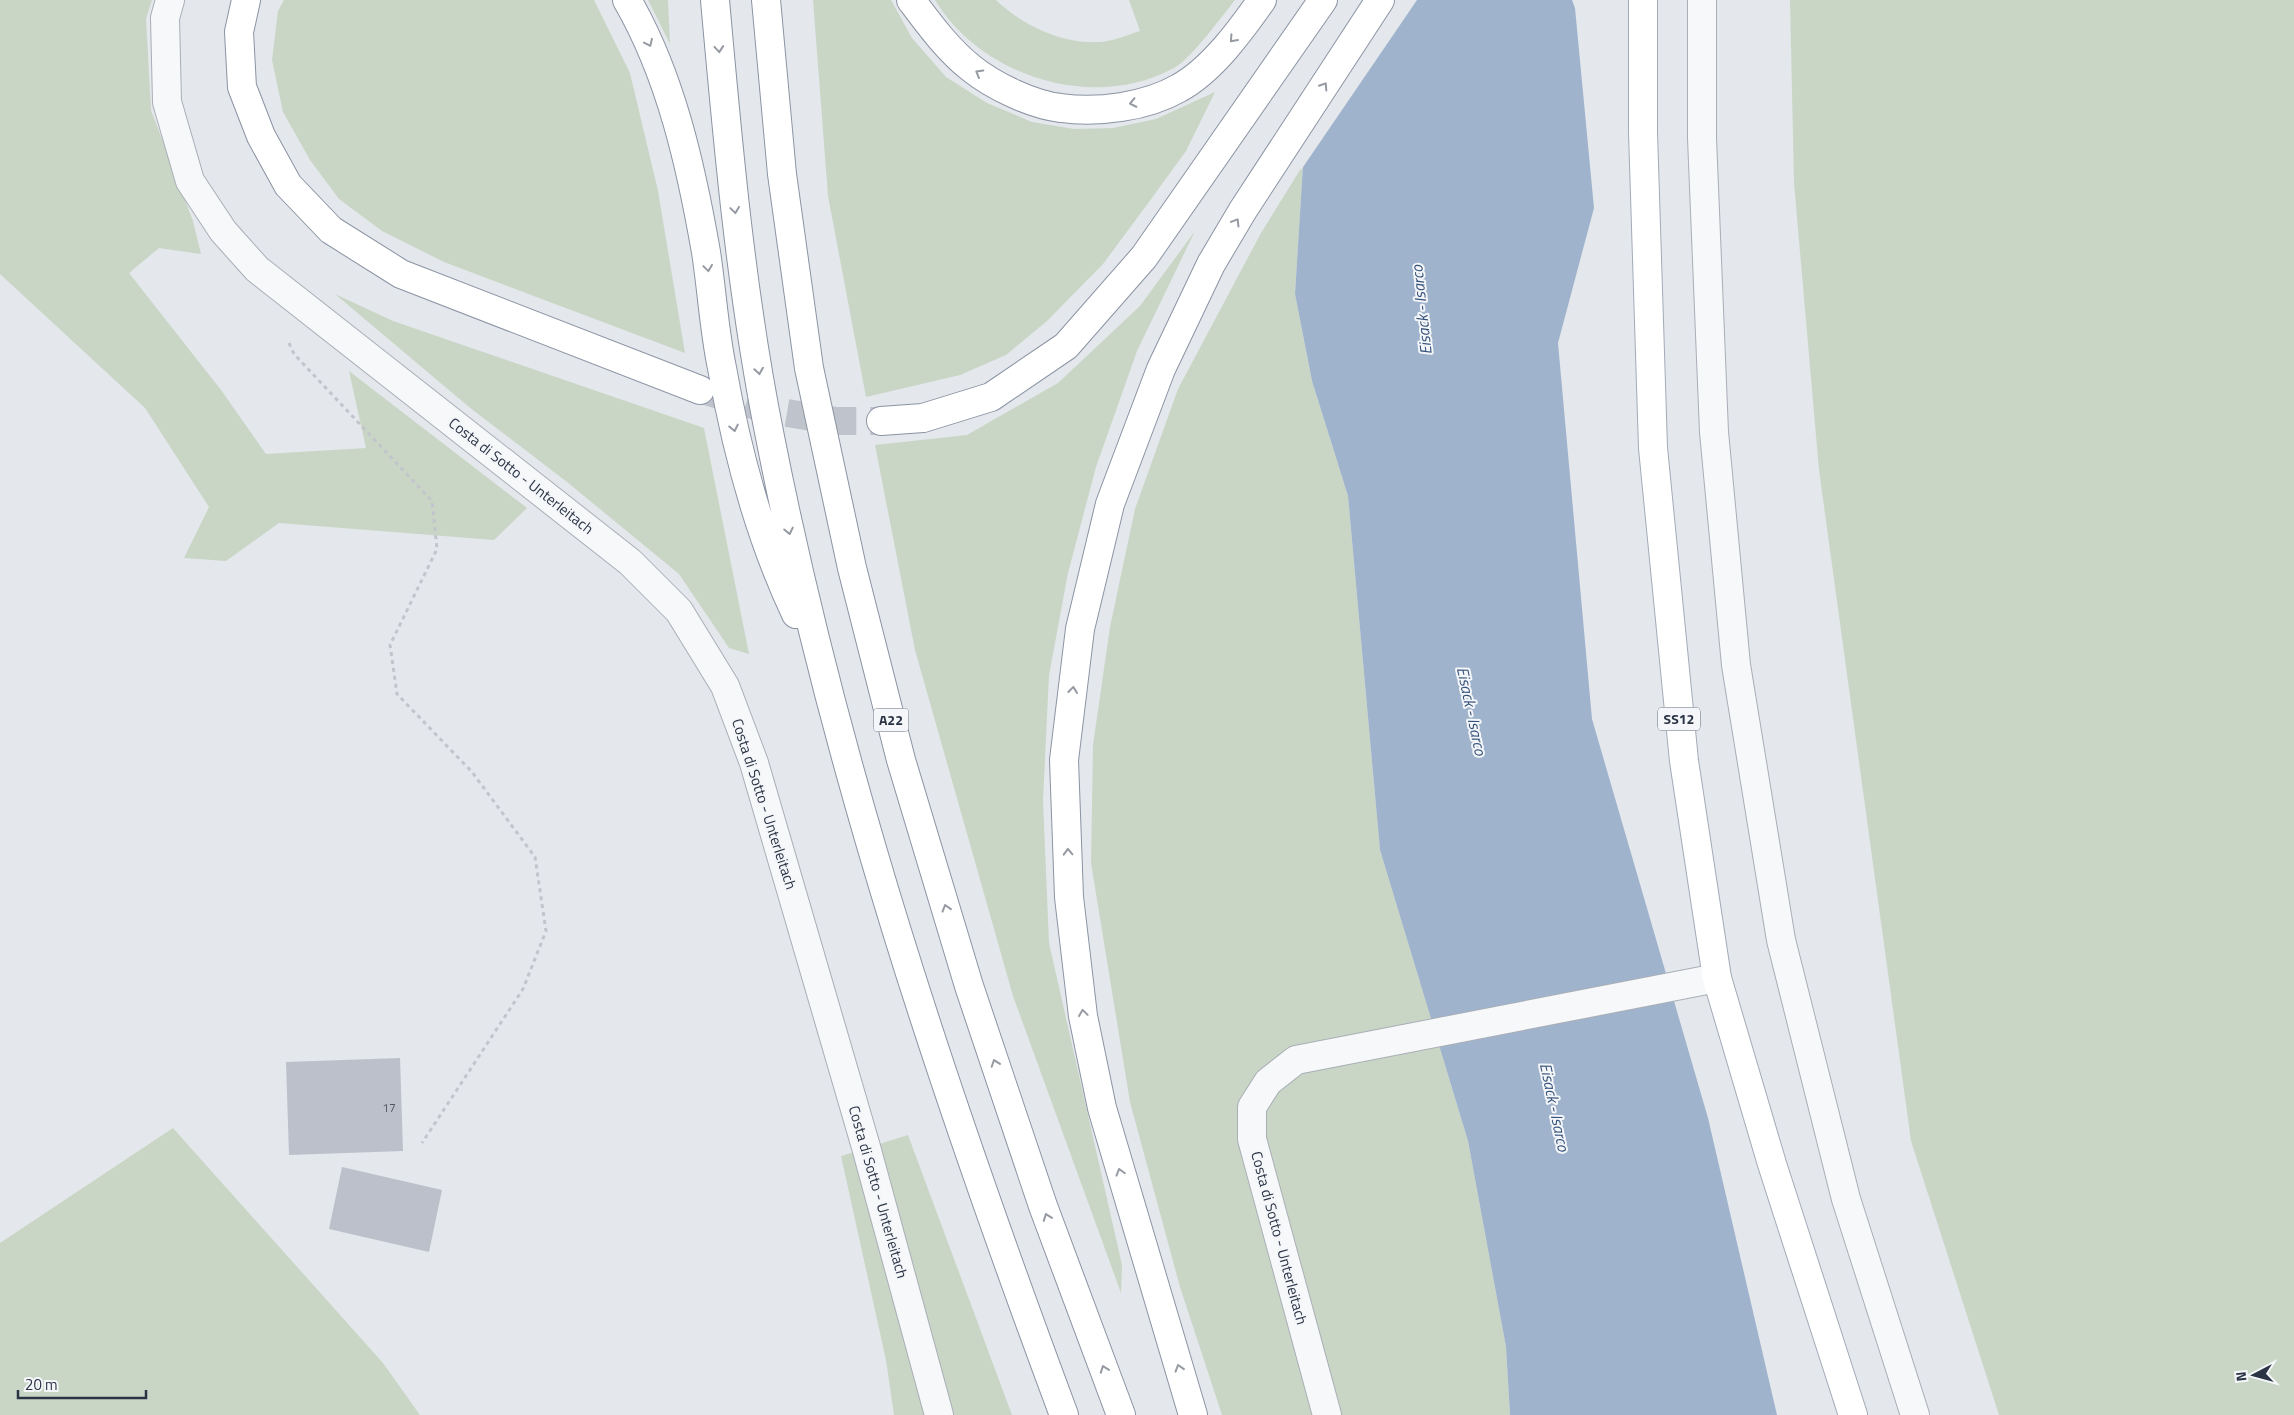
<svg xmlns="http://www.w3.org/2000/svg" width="2294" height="1415" viewBox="0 0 2294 1415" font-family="'Titillium Web',sans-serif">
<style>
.green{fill:#c9d6c5}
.water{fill:#9fb4cc}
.pier{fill:#e4e7ec}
.building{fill:#bbc0ca}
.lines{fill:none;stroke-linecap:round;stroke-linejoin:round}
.highway-tunnel{stroke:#bfc3cb;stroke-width:28;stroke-dasharray:28 14;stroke-linecap:butt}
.minor-casing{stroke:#a9aeb7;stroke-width:30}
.major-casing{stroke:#a3abb8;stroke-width:30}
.highway-casing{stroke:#8b94a3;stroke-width:30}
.path{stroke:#c2c5cb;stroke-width:3;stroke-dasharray:4 4;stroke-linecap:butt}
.minor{stroke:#f7f8fa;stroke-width:28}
.major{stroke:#fff;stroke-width:28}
.highway{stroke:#fff;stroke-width:28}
.oneway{stroke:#959aa2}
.labels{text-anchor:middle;stroke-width:4;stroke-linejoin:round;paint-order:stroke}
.number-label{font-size:12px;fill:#4f5766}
.shield{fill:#f4f6f9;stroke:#676e7b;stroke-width:1}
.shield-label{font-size:14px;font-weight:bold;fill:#2b3445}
.street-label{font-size:15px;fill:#2b3445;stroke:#f4f6f9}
.water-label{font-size:16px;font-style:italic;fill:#34527a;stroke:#f4f6f9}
</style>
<rect width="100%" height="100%" fill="#e4e7ec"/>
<path class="green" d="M 0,0 L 152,0 L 146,19 L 151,110 L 193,221 L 201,254 L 159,248 L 129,273 L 221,390 L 266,454 L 366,448 L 349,371 L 527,508 L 494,540 L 279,523 L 226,561 L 184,558 L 209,507 L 145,408 L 0,274 Z
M 284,0 L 594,0 L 630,73 L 658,191 L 685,353 L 444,262 L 382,231 L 339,199 L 310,160 L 283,112 L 272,60 L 278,11 Z
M 649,0 L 668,0 L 670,44 L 648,0 Z
M 813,0 L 891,0 L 912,38 L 946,77 L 987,103 L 1032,122 L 1074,129 L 1113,128 L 1156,119 L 1215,92 L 1186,151 L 1146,206 L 1103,264 L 1047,321 L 1006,355 L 960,375 L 866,397 L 828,196 Z
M 935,0 L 996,0 C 1022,25 1062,44 1098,42 C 1112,42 1127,35 1140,31 L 1129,0 L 1235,0 C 1223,15 1190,60 1174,68 C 1093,112 982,77 935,0 Z
M 1790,0 L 2294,0 L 2294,1415 L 1999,1415 L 1911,1141 L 1819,470 L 1794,183 Z
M 1303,165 L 1295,294 L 1312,381 L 1348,496 L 1380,850 L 1468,1141 L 1506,1347 L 1510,1415 L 1222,1415 L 1180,1287 L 1130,1102 L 1091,863 L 1093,745 L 1110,627 L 1135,509 L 1178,389 L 1261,233 Z
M 1195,231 L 1137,351 L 1096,467 L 1068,573 L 1049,675 L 1043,801 L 1049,943 L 1122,1265 L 1121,1293 L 1013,996 L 915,650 L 875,445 L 967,435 L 1058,383 L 1140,306 Z
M 335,294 L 393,321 L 704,428 L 749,654 L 729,648 L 679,574 L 567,482 L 469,407 Z
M 173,1128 L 383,1363 L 420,1415 L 0,1415 L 0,1243 Z
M 908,1135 L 1012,1415 L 894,1415 L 886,1360 L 841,1156 Z"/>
<path class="water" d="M 1238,0 L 1572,0 L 1575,8 L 1594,208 L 1558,343 L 1592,719 L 1708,1118 L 1777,1415 L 1510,1415 L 1506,1347 L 1468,1141 L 1380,850 L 1348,496 L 1312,381 L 1295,294 L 1303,165 Z"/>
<path class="pier" d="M 1235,0 L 1417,0 L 1301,170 Z"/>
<path class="building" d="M 400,1058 L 403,1151 L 289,1155 L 286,1062 Z
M 342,1167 L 442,1190 L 429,1252 L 329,1229 Z"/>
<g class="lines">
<path class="highway-tunnel" d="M 706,391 L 769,410 L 836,421 L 881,421"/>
<g class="minor-casing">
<path id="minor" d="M 170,0 L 165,18 L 167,102 L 190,181 L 223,231 L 257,269 L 630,562 L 679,611 L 725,686 L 754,763 L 866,1147 L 939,1415
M 1702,0 L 1702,138 L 1714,432 L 1736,665 L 1781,940 L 1846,1199 L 1915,1415
M 1327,1415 L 1252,1139 L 1252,1107 L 1268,1082 L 1296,1060 L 1717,978"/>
</g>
<g class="major-casing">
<path id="major" d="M 1643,0 L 1643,132 L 1653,448 L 1684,761 L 1717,978 L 1772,1164 L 1853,1415"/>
</g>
<g class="highway-casing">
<path id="highway" d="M 246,0 L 239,32 L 242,87 L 261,136 L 288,185 L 331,230 L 401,274 L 700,390
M 627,0 C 671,76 691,166 706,252 C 712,291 714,330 722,368 C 737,453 759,536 796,614
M 715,0 C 728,146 741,293 770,437 C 836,772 945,1096 1064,1415
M 766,0 L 782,174 L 809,368 L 852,568 L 901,760 L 969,986 L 1043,1206 L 1121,1415
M 911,0 C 929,24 948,50 971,68 C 993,86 1033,105 1061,108 C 1098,113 1146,107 1179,88 C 1212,70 1241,30 1262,0
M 881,421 L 923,418 L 991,397 L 1066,346 L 1144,257 L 1323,0
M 1193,1415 L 1102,1108 L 1083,1016 L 1069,897 L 1064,760 L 1080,629 L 1110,504 L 1161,369 L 1211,264 L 1243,210 L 1380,0"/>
</g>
<path class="path" d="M 289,343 L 294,354 L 432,501 L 437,549 L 390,645 L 397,694 L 472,772 L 535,857 L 546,931 L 523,989 L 422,1143"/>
<use href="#minor" class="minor"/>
<use href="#major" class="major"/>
<use href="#highway" class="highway"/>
</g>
<defs><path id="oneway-chevron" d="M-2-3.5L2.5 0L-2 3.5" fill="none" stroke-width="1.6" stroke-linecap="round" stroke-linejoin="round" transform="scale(1.25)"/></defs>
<g class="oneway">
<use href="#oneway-chevron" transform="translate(1233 39) rotate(132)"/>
<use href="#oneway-chevron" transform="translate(649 43) rotate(65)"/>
<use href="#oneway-chevron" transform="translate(719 49) rotate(85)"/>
<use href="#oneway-chevron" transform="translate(979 73) rotate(-150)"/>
<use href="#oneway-chevron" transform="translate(1324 86) rotate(-57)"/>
<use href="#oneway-chevron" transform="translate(1133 103) rotate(168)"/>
<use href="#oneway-chevron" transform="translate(735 210) rotate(82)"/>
<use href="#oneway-chevron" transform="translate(1236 222) rotate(-59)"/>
<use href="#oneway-chevron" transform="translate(708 268) rotate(82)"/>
<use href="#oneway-chevron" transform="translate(759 371) rotate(81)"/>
<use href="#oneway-chevron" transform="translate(734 428) rotate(78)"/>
<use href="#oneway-chevron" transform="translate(789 531) rotate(78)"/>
<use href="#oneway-chevron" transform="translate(1073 690) rotate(-83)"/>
<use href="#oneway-chevron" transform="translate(1068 852) rotate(-92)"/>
<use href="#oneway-chevron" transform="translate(946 908) rotate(-107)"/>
<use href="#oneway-chevron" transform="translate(1083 1013) rotate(-98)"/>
<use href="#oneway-chevron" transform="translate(995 1063) rotate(-109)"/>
<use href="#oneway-chevron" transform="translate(1120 1172) rotate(-106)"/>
<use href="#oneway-chevron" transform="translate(1047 1217) rotate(-110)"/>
<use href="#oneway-chevron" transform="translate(1179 1368) rotate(-107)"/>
<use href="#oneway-chevron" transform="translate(1104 1369) rotate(-110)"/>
</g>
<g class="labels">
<g class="number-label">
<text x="389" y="1112">17</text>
</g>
<g class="shield">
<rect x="1658" y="707.5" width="42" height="23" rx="4"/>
<rect x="873.5" y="708.5" width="35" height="23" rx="4"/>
</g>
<g class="shield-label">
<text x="1679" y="724">SS12</text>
<text x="891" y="725">A22</text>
</g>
<g class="street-label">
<text transform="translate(521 476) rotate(38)" y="5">Costa di Sotto - Unterleitach</text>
<text transform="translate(764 804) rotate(72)" y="5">Costa di Sotto - Unterleitach</text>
<text transform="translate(878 1192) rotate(74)" y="5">Costa di Sotto - Unterleitach</text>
<text transform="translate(1279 1238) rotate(75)" y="5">Costa di Sotto - Unterleitach</text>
</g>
<g class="water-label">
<text transform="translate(1421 310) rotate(-96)" y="6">Eisack - Isarco</text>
<text transform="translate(1472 711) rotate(78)" y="6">Eisack - Isarco</text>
<text transform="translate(1555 1107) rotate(78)" y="6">Eisack - Isarco</text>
</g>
</g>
<g transform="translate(2254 1375) rotate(264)" stroke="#f4f6f9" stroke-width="4" paint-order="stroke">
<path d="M0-4L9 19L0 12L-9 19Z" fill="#2b3445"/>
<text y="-8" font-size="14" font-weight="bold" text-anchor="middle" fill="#2b3445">N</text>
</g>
<path d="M18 1390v8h128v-8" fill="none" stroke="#2b3445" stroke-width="2.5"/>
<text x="25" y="1390" font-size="15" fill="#2b3445" stroke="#f4f6f9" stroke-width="4" paint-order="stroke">20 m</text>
</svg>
